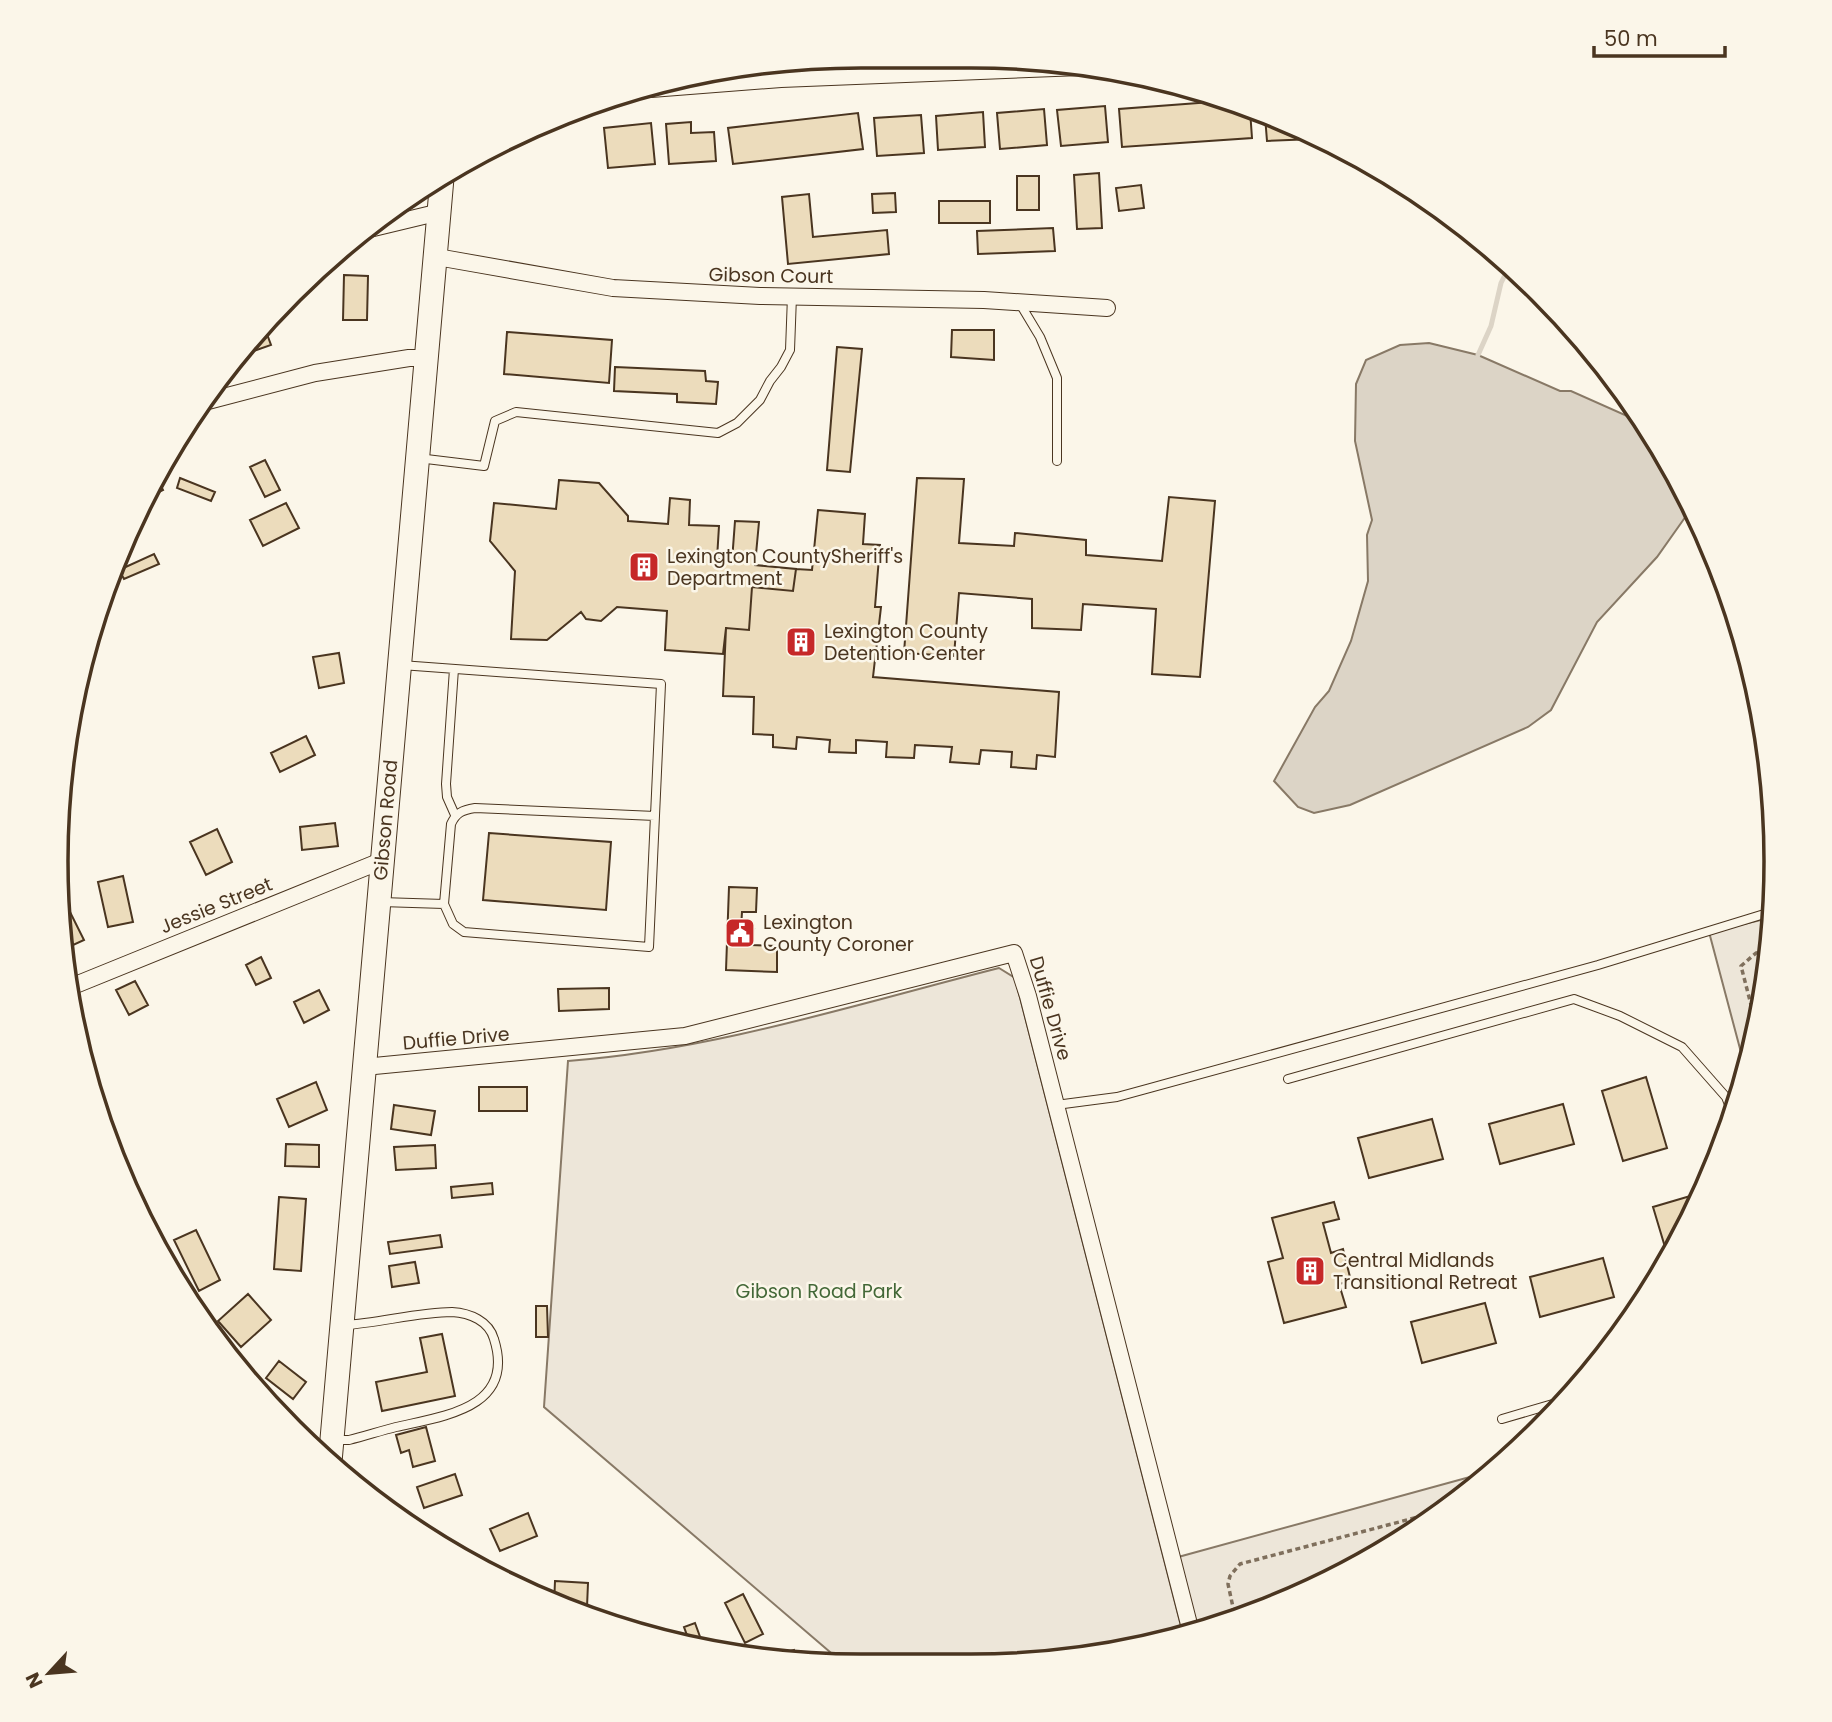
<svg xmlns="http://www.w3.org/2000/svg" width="1832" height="1722" viewBox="0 0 1832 1722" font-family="Poppins,sans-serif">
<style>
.green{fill:#ede6d9;stroke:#887966;stroke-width:2}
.water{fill:#dcd4c6;stroke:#887966;stroke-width:2}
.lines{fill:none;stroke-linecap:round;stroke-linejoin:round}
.stream{stroke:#dcd4c6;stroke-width:5}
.building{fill:#ecdcbc;stroke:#4a3520;stroke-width:2}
.lane-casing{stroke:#4a3520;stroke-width:10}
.street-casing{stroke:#4a3520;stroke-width:18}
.secondary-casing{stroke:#4a3520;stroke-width:25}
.path{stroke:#7f6f5c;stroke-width:3.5;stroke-dasharray:5 3.5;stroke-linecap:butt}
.lane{stroke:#fbf6e9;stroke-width:8}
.street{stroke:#fbf6e9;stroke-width:16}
.secondary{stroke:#fbf6e9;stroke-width:23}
.labels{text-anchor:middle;stroke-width:5;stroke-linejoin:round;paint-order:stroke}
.street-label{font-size:19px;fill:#4a3520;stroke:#fbf6e9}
.poi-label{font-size:19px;fill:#4a3520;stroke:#fbf6e9;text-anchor:start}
.park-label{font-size:19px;fill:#436837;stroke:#fbf6e9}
.rim{fill:none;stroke:#4a3520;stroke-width:3.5}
</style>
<rect width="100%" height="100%" fill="#fbf6e9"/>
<path class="green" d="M 1774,917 L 1749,1069 L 1747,1075 L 1709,932 Z
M 999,968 L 1015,978 L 1183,1634 L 1076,1659 L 861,1666 L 844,1664 L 544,1407 L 568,1061 C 714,1050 857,1004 999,968 Z
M 1499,1469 L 1374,1558 L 1230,1623 L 1195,1631 L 1171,1559 Z"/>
<path class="water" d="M 1429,343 L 1478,355 L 1560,391 L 1571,391 L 1643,423 L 1668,459 L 1691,509 L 1657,557 L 1597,622 L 1551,710 L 1528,727 L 1350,805 L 1314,813 L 1298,807 L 1274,781 L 1315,707 L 1329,691 L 1351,641 L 1368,581 L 1367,535 L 1372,520 L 1355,441 L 1356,384 L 1366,360 L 1400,345 Z"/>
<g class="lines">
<path class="stream" d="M 1478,355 L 1491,326 L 1501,283 L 1509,267"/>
</g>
<path class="building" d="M 1225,101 L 1250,110 L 1252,138 L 1122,147 L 1119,109 Z
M 1105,106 L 1108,142 L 1061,146 L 1057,110 Z
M 1044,109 L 1047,145 L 1000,149 L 997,113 Z
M 983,112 L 985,147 L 938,150 L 936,116 Z
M 858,113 L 863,149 L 733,164 L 728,128 Z
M 921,115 L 924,153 L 877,156 L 874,118 Z
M 1265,116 L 1314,134 L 1314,139 L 1267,141 Z
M 691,122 L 691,133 L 714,132 L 716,161 L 669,164 L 666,124 Z
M 651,123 L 655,164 L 608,168 L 604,128 Z
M 1099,173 L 1102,228 L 1077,229 L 1074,175 Z
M 1017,176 L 1039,176 L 1039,210 L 1017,210 Z
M 1141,185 L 1144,208 L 1119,211 L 1116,188 Z
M 895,193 L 896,212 L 873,213 L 872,194 Z
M 809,194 L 813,237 L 887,230 L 889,254 L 788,264 L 782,197 Z
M 939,201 L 990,201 L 990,223 L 939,223 Z
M 1053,228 L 1055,251 L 978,254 L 977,231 Z
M 344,275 L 368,276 L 367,320 L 343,320 Z
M 264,326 L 271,345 L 239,356 L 256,331 Z
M 952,330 L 994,330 L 994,360 L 951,357 Z
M 507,332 L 612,340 L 609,383 L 504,374 Z
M 837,347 L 862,349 L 850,472 L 827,470 Z
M 615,367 L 705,371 L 706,381 L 718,382 L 716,404 L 677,402 L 677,394 L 614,391 Z
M 265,460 L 280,490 L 265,497 L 250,467 Z
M 157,478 L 163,490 L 142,500 Z
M 180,478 L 215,492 L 211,501 L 177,488 Z
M 917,478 L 964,479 L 959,543 L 1014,546 L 1015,533 L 1086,540 L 1086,555 L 1162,561 L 1169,497 L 1215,501 L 1200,677 L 1152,674 L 1156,609 L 1083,604 L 1081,630 L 1032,628 L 1032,599 L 959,593 L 954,656 L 904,653 Z
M 559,480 L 599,483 L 628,516 L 628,521 L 668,524 L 670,498 L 690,500 L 689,525 L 719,526 L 717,559 L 732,561 L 735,521 L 759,522 L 755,565 L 796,569 L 793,591 L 752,587 L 749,630 L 726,628 L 723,654 L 665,650 L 667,611 L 617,607 L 601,621 L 586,619 L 581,612 L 547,640 L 511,639 L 515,571 L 490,541 L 494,503 L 556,509 Z
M 286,503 L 299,528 L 263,546 L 250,520 Z
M 818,510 L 865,514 L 863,544 L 880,545 L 875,607 L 881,607 L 873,677 L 1059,692 L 1055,757 L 1037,755 L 1036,769 L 1011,767 L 1012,752 L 981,750 L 979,764 L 950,762 L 952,747 L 915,745 L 914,758 L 886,757 L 887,742 L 856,740 L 856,753 L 829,752 L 830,740 L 797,737 L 796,749 L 773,747 L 773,735 L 753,734 L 754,697 L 723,696 L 726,628 L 749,630 L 752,587 L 793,591 L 796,569 L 812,570 Z
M 154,554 L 159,564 L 124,579 L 119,570 Z
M 339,653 L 344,683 L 319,688 L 313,657 Z
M 306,736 L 315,755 L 280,772 L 271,753 Z
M 335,823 L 338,846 L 302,850 L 300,827 Z
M 217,829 L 232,862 L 206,875 L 190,842 Z
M 489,833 L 611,842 L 606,910 L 483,900 Z
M 123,876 L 133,922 L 108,927 L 98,882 Z
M 729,887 L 757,888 L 756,912 L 742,912 L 741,929 L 754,929 L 752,945 L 777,946 L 777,972 L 726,970 Z
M 65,902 L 84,940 L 71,946 L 62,928 L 61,904 Z
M 261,957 L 271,978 L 256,985 L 246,965 Z
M 135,981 L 148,1005 L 129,1015 L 116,990 Z
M 609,988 L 609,1009 L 559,1011 L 558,989 Z
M 319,990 L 329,1010 L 304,1023 L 294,1002 Z
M 1646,1077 L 1667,1148 L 1623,1161 L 1602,1091 Z
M 316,1082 L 327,1110 L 289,1127 L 277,1099 Z
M 479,1087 L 527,1087 L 527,1111 L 479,1111 Z
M 1563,1104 L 1574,1144 L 1500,1164 L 1489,1124 Z
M 394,1105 L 435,1111 L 431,1135 L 391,1129 Z
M 1432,1119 L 1443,1159 L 1369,1178 L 1358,1138 Z
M 286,1144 L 319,1145 L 319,1167 L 285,1166 Z
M 435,1145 L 436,1168 L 396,1170 L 394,1147 Z
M 492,1183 L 493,1194 L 452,1198 L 451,1187 Z
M 1697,1194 L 1699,1201 L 1693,1217 L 1668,1257 L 1653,1207 Z
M 279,1197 L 306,1199 L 301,1271 L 274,1269 Z
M 1334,1202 L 1339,1219 L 1323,1223 L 1331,1253 L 1343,1249 L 1351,1281 L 1339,1284 L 1346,1307 L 1284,1323 L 1268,1262 L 1283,1258 L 1272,1218 Z
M 196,1230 L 220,1280 L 199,1291 L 174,1240 Z
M 440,1235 L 442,1247 L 390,1254 L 388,1242 Z
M 1603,1258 L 1614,1297 L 1540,1317 L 1530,1277 Z
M 415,1262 L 419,1283 L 392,1287 L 389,1266 Z
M 248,1294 L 271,1320 L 241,1347 L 218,1321 Z
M 1485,1303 L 1496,1343 L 1422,1363 L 1411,1322 Z
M 536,1306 L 547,1306 L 548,1337 L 536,1337 Z
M 442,1334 L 455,1396 L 382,1411 L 376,1382 L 427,1372 L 420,1338 Z
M 279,1361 L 306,1382 L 293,1399 L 266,1378 Z
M 426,1427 L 435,1461 L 413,1467 L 409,1450 L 401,1453 L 396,1435 Z
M 455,1474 L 462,1495 L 424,1508 L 417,1487 Z
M 528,1513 L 537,1536 L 500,1551 L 490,1529 Z
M 555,1581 L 588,1583 L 587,1607 L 554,1605 Z
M 743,1594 L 763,1634 L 745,1643 L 725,1603 Z
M 695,1623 L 703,1645 L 695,1648 L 691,1646 L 684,1627 Z
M 794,1650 L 797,1660 L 770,1657 Z"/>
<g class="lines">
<g class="lane-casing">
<path id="lane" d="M 1019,302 L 1040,337 L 1057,378 L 1057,461
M 418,458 L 484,466 L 495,421 L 516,412 L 718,433 L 737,423 L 760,400 L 770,381 L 781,367 L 790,350 L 792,296
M 454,669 L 446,784 L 447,797 L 455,815
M 381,902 L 444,904 L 453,924 L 464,932 L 649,947 L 661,684 L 401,665
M 444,904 L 451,824 C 456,813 462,810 475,808 L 655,816
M 1288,1079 L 1574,999 L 1620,1016 L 1682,1047 L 1726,1097 L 1732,1112
M 1056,1105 L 1117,1097 L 1150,1088 L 1598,965 L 1774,911
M 1502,1419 L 1563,1401
M 334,1440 L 349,1440 C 365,1436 380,1431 396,1427 C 444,1416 516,1408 494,1339 C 489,1321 470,1313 452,1312 C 419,1312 379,1323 345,1325"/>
</g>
<g class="street-casing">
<path id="street" d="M 651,89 L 781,79 L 1081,67
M 361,231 L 440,212
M 437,257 L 613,288 L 760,296 L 984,300 L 1107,308
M 208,401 L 315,373 L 409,358 L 425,358
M 68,988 L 381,861
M 364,1067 L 685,1036 L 1014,953 L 1028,996 L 1191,1632"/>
</g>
<g class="secondary-casing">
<path id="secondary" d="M 330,1462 L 442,178"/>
</g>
<path class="path" d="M 1756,1024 L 1741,966 L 1756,953 L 1768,951
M 1236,1621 L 1228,1584 L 1230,1576 L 1240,1564 L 1437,1512"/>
<use href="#lane" class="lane"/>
<use href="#street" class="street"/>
<use href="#secondary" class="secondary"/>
</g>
<defs>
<g id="building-square" transform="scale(1.575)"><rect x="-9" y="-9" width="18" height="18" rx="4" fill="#c62828" stroke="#fbf6e9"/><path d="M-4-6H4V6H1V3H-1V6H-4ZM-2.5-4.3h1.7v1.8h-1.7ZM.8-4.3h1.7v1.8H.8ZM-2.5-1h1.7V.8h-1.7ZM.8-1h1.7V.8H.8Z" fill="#fff"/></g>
<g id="civic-square" transform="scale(1.575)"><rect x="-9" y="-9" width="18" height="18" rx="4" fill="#c62828" stroke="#fbf6e9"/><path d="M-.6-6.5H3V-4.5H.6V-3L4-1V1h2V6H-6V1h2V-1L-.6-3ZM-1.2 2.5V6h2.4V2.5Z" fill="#fff"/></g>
</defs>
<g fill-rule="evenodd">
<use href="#building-square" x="644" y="567"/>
<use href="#building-square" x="801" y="642"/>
<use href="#civic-square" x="740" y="933"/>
<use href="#building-square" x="1310" y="1271"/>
</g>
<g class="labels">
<g class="street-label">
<text transform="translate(771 275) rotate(1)" y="7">Gibson Court</text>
<text transform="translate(385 820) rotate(-85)" y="7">Gibson Road</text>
<text transform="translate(216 905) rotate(-22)" y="7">Jessie Street</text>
<text transform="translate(1051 1008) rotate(74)" y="7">Duffie Drive</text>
<text transform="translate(456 1038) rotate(-5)" y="7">Duffie Drive</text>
</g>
<g class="poi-label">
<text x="667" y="563">Lexington CountySheriff's<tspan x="667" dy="22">Department</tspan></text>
<text x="824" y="638">Lexington County<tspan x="824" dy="22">Detention Center</tspan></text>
<text x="763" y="929">Lexington<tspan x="763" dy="22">County Coroner</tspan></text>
<text x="1333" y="1267">Central Midlands<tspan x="1333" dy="22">Transitional Retreat</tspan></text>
</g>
<g class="park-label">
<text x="819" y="1298">Gibson Road Park</text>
</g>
</g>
<path d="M0 0H1832V1722H0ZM861 68H971A793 793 0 0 1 1764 861V861A793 793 0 0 1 971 1654H861A793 793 0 0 1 68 861V861A793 793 0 0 1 861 68Z" fill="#fbf6e9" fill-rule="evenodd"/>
<path class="rim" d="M861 68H971A793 793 0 0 1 1764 861V861A793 793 0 0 1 971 1654H861A793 793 0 0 1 68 861V861A793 793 0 0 1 861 68Z"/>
<g transform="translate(49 1673) rotate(244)" stroke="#fbf6e9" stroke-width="5" paint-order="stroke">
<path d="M0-5L12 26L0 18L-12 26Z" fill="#4a3520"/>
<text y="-10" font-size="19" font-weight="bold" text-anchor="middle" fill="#4a3520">N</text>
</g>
<path d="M1594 46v10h131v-10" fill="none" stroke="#4a3520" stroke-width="3.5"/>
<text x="1604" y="46" font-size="21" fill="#4a3520" stroke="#fbf6e9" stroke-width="5" paint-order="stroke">50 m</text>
</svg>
